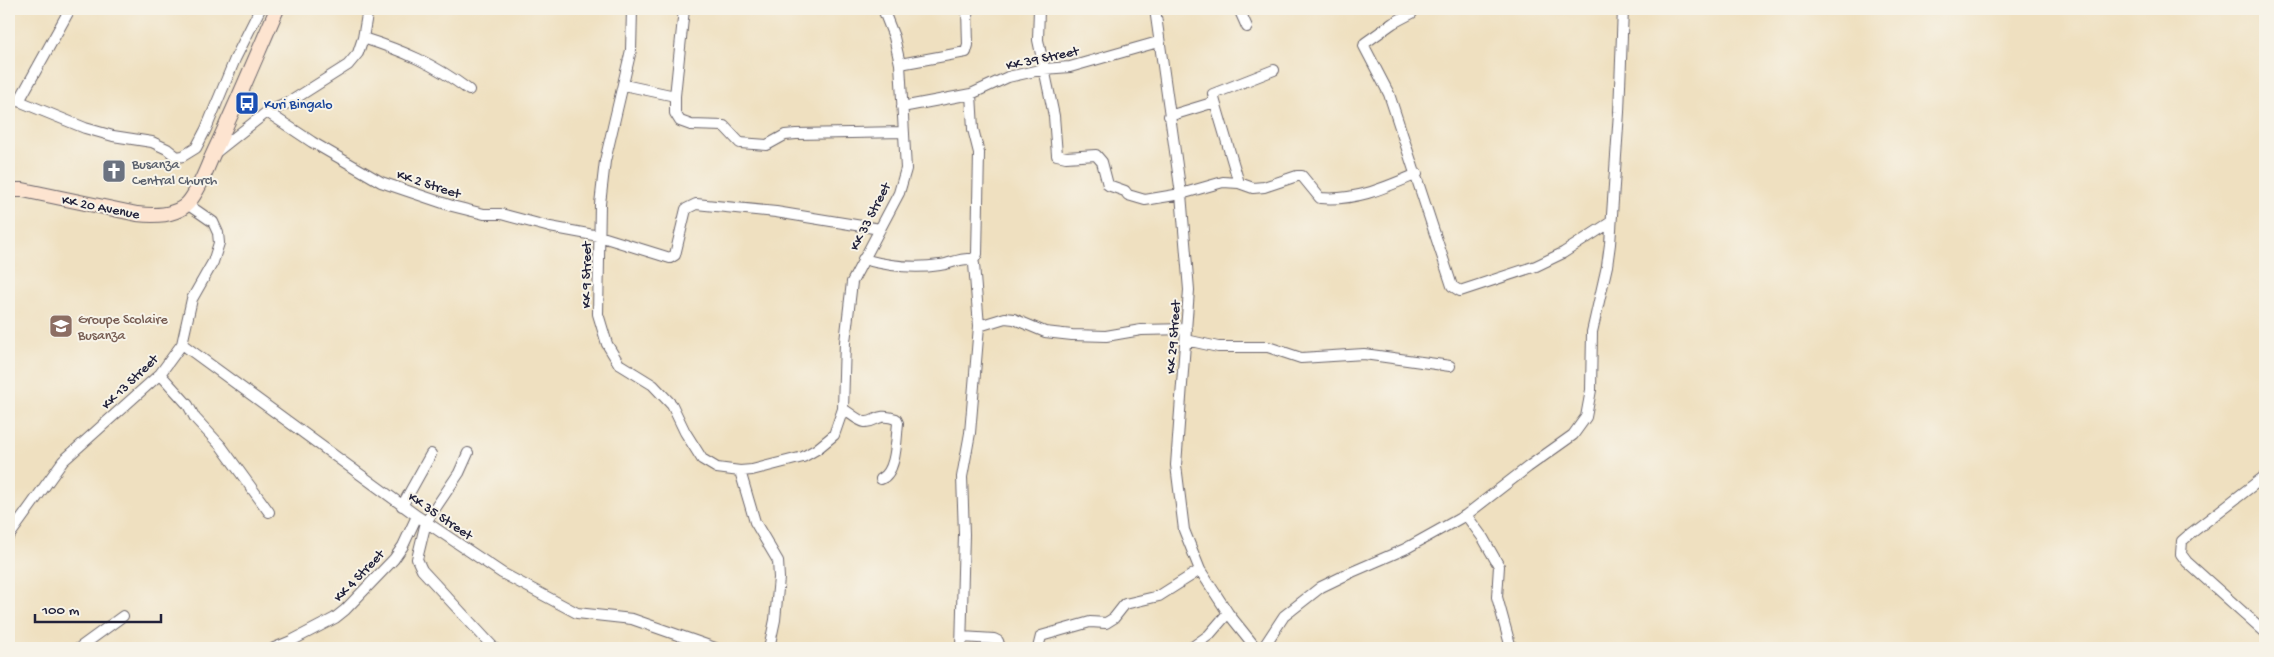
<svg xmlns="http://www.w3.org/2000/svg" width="2274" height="657" viewBox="0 0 2274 657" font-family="'Gochi Hand',sans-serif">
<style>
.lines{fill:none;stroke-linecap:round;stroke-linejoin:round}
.street-casing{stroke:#6a646a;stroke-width:12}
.secondary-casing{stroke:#6a646a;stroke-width:16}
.street{stroke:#fff;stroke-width:10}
.secondary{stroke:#fde4d0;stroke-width:14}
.labels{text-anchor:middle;stroke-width:4;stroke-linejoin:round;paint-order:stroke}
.street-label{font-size:14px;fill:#22223b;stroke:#f7f3e8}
.transit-label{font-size:14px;fill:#164399;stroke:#f7f3e8;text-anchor:start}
.worship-label{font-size:14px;fill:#5b616d;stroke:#f7f3e8;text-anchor:start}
.education-label{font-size:14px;fill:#785e54;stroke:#f7f3e8;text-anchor:start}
</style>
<rect width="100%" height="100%" fill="#f7f3e8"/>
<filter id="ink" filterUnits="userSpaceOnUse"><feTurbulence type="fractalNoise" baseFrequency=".02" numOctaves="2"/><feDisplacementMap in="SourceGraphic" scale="10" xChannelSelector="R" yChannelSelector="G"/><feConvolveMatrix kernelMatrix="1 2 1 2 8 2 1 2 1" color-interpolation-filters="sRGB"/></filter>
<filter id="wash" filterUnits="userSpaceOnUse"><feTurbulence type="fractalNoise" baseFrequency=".0096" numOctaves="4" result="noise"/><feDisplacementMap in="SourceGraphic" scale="20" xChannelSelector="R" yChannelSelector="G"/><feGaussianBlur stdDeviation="1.12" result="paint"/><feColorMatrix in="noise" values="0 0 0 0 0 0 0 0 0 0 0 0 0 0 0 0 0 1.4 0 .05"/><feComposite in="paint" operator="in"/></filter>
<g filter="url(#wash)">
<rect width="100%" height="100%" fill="#efe0c0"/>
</g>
<g filter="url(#ink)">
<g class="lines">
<g class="street-casing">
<path id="street" d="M 632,9 L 631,50 L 605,161 L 600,204 L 598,314 L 607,344 L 619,364 L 653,385 L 672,405 L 685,432 L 702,459 L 717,468 L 740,471 L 755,522 L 778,561 L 779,578 L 775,620 L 769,648
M 1039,9 L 1038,40 L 1054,116 L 1057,155 L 1066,157 L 1096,155 L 1102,162 L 1108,185 L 1125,191 L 1128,195 L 1145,200 L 1181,194 L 1223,182 L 1239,183 L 1253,188 L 1264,187 L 1297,176 L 1302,176 L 1320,198 C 1356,201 1384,188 1417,174
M 1155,9 L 1181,194 L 1189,290 L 1176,465 L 1184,530 L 1200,570 L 1228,613 L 1256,648
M 1239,9 L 1247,27
M 1409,9 L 1412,13 L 1393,23 L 1365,43 L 1364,46 L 1389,94 L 1452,286 L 1460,291 L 1536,266 L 1563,253 L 1611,222
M 363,38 C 404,51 434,64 469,90
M 900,64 L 966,52 L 968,45 L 967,9
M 624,85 L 675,96 L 684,9
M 971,94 L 973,129 L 979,153 L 977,254 L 973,261
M 675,96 L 675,113 L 680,121 L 691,125 L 724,126 L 740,143 L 767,145 L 785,135 L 796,134 L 904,132
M 9,97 L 85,128 L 113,136 L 152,142 L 167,149 L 177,157 L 183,156 L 196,148 L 206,129 L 235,59 L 260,9
M 19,101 L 70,9
M 1215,102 L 1213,94 L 1274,70
M 902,107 L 971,94 L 1008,77 L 1044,69 L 1070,67 L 1158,42
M 267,112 L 312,142 L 381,182 L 452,206 L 484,214 L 501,214 L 550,227 L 599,236 L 670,258 L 675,255 L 686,209 L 696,204 L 776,212 L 880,229
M 1169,116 L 1215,102 L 1239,183
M 215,153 L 267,112 L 288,103 L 348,65 L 358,53 L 363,38 L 368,9
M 863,259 C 888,266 914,269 940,265 C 950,264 960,258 970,259 L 974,264 L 979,326 L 970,433 L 962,477 L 964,534 L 961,648
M 979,326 L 1005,318 L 1014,319 L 1045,332 L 1072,335 L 1106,336 L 1141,330 L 1187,329
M 1186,340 L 1218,347 L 1268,347 L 1301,358 L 1364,354 L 1450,366
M 182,344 L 417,516 L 502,573 L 577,613 L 632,619 L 715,648
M 160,374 L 188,405 L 195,418 L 221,446 L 269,512
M 843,409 C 850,413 858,421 865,422 C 876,423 877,412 896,419 L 898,423 C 896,439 897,472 881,479
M 468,453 L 459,473 L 426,522 L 417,559 L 422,570 L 494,648
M 740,471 L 752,470 L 803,457 L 817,449 L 834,435 L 843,409 L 845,342 L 852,282 L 899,193 L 906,169 L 900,64 L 894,37 L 883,9
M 2265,476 L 2190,534 L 2182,541 L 2181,554 L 2187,562 L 2265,632
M 402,506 L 431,454
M 1466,515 L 1528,467 L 1573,435 L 1586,417 L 1591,390 L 1592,332 L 1607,266 L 1610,244 L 1619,112 L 1623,9
M 9,536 L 63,461 L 160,374 L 182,344 L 192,299 L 213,262 L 219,243 L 218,233 L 213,222 L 187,204
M 962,637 L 994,639 L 998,641 L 1000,648
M 79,648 L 123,616
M 274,648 L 291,641 L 335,618 L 345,610 L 394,559 L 403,546 L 417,516
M 1038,648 L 1041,636 L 1090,622 L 1106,623 L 1114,618 L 1125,604 L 1159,596 L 1200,570
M 1191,648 L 1209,635 L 1228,613
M 1263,648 L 1284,616 L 1321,587 L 1352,572 L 1405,549 L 1466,515 L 1483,538 L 1499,566 L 1497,597 L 1511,648"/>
</g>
<g class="secondary-casing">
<path id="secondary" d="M 9,190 L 23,190 L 137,214 C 153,216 176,216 188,203 C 200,189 206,169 214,152 C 236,105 256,57 277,9"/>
</g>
<use href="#street" class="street"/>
<use href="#secondary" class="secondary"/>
</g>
</g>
<defs>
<g id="bus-square" transform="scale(1.25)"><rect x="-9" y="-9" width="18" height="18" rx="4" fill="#1a4fb4" stroke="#f7f3e8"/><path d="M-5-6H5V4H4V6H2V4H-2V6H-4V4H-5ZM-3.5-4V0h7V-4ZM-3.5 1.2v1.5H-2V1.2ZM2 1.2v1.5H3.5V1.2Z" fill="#fff"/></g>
<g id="church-square" transform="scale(1.25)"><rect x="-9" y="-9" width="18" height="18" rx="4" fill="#6b7280" stroke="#f7f3e8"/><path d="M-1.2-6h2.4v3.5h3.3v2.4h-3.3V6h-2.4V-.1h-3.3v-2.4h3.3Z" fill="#fff"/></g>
<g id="school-square" transform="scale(1.25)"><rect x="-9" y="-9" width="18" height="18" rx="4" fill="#8d6e63" stroke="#f7f3e8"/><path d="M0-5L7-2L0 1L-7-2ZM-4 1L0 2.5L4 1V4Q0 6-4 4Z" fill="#fff"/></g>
</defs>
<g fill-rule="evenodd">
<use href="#bus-square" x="247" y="103"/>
<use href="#church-square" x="114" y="171"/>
<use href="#school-square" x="61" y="326"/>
</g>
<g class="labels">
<g class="street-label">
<text transform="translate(1042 57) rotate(-12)" y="5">KK 39 Street</text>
<text transform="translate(429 183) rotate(18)" y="5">KK 2 Street</text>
<text transform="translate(101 206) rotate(11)" y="5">KK 20 Avenue</text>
<text transform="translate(869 216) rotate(-63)" y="5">KK 33 Street</text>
<text transform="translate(585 275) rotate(-90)" y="5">KK 9 Street</text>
<text transform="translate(1172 337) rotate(-86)" y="5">KK 29 Street</text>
<text transform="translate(129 381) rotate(-44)" y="5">KK 13 Street</text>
<text transform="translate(441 515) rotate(34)" y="5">KK 35 Street</text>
<text transform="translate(358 575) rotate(-46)" y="5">KK 4 Street</text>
</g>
<g class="transit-label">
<text x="264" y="108">Kuri Bingalo</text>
</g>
<g class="worship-label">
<text x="132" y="168">Busanza<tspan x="132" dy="16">Central Church</tspan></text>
</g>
<g class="education-label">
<text x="78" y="323">Groupe Scolaire<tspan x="78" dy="16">Busanza</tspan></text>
</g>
</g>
<rect width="2274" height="657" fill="none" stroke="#f7f3e8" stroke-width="30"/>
<path d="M35 614v8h126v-8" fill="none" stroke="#22223b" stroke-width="2.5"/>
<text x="42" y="614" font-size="15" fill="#22223b" stroke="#f7f3e8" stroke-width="4" paint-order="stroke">100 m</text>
</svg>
